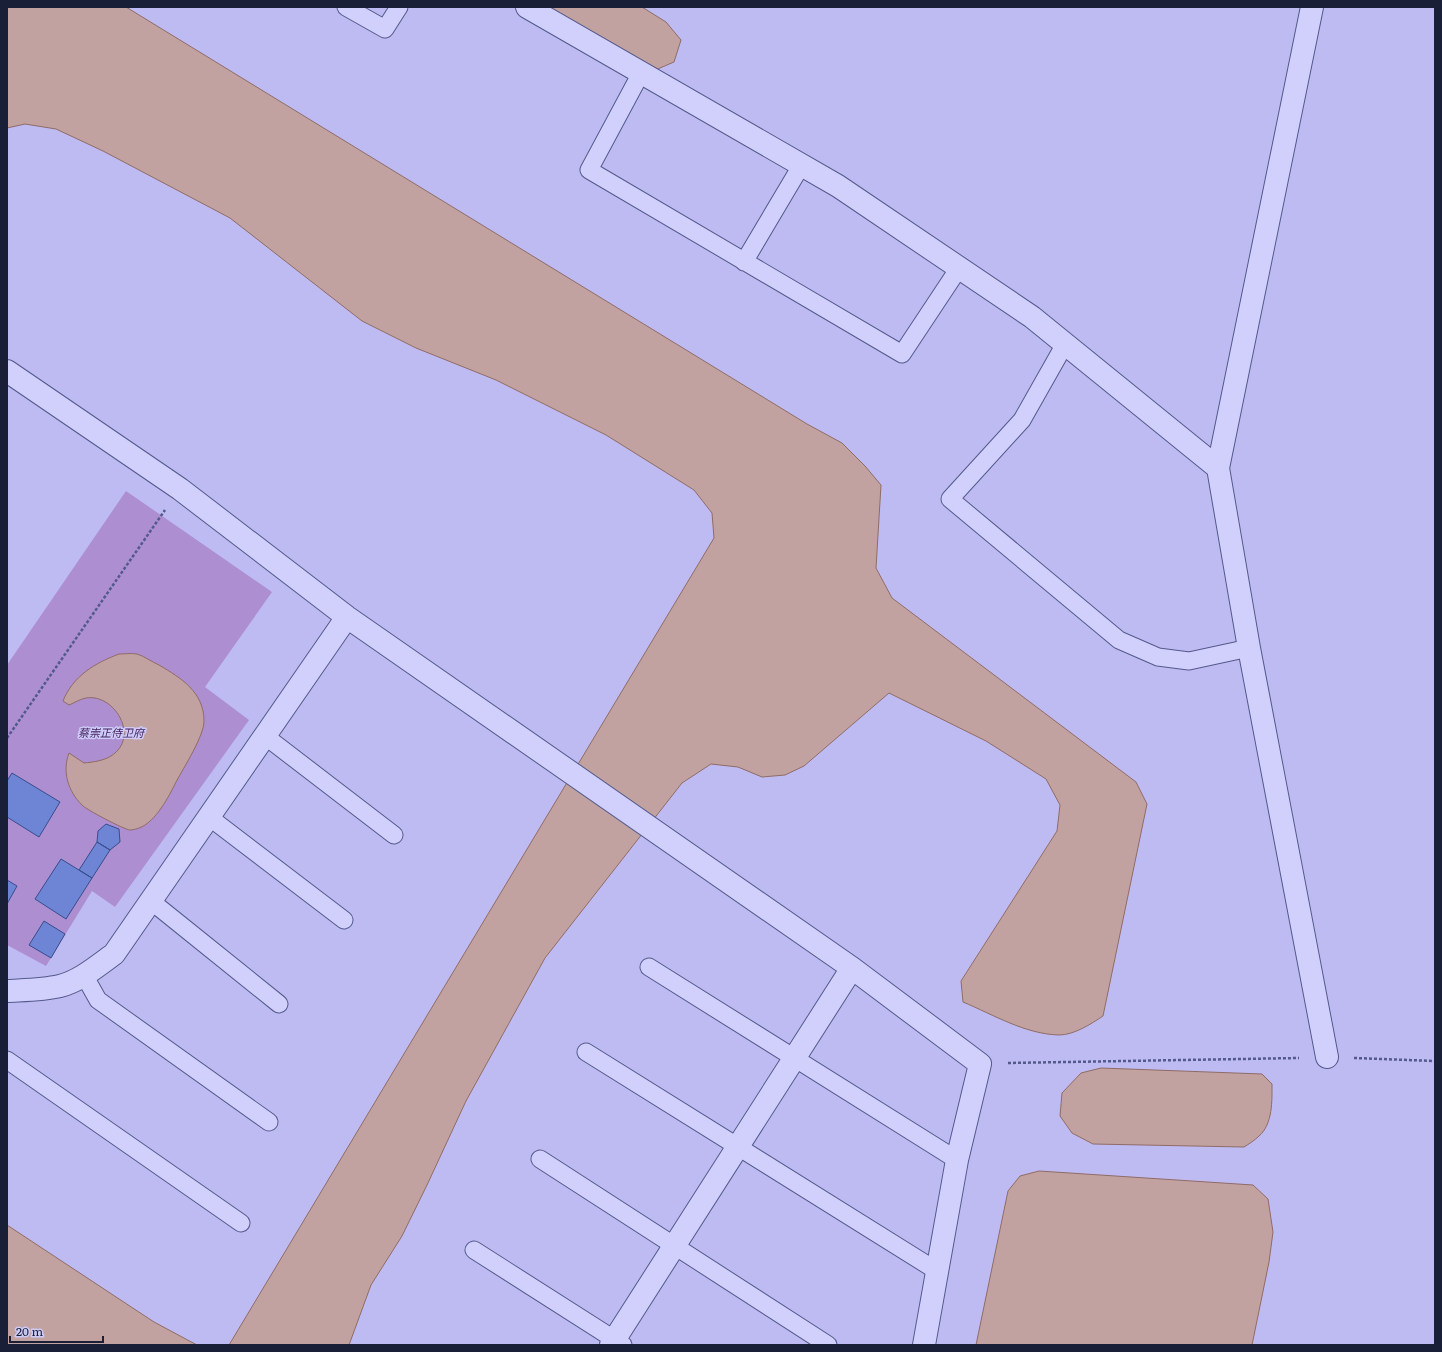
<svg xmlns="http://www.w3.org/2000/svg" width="1442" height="1352" viewBox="0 0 1442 1352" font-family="Literata,'Noto Sans SC',serif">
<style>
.green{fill:#ad8ed1}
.water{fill:#c2a2a0;stroke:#906b66}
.building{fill:#6d85d4;stroke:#374c8c}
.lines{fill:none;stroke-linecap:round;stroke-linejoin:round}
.lane-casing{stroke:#535a8b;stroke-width:19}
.street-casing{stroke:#535a8b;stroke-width:24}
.path{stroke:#535a8b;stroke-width:2.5;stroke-dasharray:3 2;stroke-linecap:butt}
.lane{stroke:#d1cffc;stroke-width:17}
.street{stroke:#d1cffc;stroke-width:22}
.labels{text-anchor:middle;stroke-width:3;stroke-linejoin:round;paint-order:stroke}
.park-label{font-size:11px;font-style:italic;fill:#401e57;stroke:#cecbf9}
</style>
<rect width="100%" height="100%" fill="#bebbf2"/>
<path class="green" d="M 126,491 L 272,592 L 205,687 L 249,720 L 115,907 L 92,891 L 46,966 L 7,945 L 7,665 Z"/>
<path class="water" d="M 7,7 L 126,7 L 807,424 L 842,443 L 865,466 L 881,485 L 876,568 L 892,598 L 1136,782 L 1147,804 L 1103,1016 C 1091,1024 1074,1035 1059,1035 C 1025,1034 994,1015 963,1002 L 961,981 L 1057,831 L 1060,805 L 1046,779 L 986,741 L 889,693 L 804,766 L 785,775 L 762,777 L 738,767 L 711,764 L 682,783 L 545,958 L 466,1101 L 427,1185 L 402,1236 L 371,1285 L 349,1345 L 229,1345 L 714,538 L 712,513 L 694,490 L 606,435 L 496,380 L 416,348 L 362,321 L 230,218 L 103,151 L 56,129 L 25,124 L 7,128 Z
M 546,7 L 642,7 L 666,22 L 681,40 L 674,62 L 653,71 Z
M 119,654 C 125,654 131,653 137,654 C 144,656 152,662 159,665 C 181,678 204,692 204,721 C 204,736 184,767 176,782 C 169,796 156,822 139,828 C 137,829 132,830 130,830 C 125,830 85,809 82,805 C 68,791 62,772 69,753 L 84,763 C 93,762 103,761 111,756 C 141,737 114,693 86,698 C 80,699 74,703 69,705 L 63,701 C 73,676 95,663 119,654 Z
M 1101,1068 L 1262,1074 L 1272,1084 C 1272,1100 1273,1124 1259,1136 C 1255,1140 1249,1144 1244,1147 L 1093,1144 L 1072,1133 L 1060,1116 L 1062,1093 L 1081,1073 Z
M 1039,1171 L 1253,1185 L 1268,1199 L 1273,1232 L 1269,1262 L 1252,1345 L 976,1345 L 1008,1191 L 1020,1176 Z
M 7,1225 L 154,1322 L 197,1345 L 7,1345 Z"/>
<path class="building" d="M 12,773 L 60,802 L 39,837 L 7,817 L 7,781 Z
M 106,824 L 119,829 L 120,842 L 110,850 L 97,842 L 98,831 Z
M 97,842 L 110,850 L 92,878 L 79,870 Z
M 61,859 L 92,878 L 66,919 L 35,899 Z
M 7,880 L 17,886 L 7,904 Z
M 44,921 L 65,934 L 51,958 L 29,945 Z"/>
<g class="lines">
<g class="lane-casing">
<path id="lane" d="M 346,7 L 385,29 L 399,7
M 641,73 L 589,170 L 902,354 L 959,268
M 744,262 L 801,166
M 1065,344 L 1022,420 L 950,499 L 1119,640 L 1158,657 L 1189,661 L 1249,648
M 265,736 L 394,835
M 209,817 L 344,920
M 151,901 L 279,1004
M 649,967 L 957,1160
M 84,975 L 98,1000 L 269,1122
M 586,1052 L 937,1271
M 7,1060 L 241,1223
M 540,1159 L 828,1345
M 474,1250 L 623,1345"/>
</g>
<g class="street-casing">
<path id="street" d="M 527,7 L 838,186 L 1032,317 L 1218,468
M 1312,7 L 1218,468 L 1249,648 L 1327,1057
M 7,371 L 180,489 L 347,617 L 852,968 L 980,1064 L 957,1160 L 924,1345
M 7,991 C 24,990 43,990 60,986 C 80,981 97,966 114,954 L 347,617
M 611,1345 L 852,968"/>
</g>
<path class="path" d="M 7,738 L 165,510
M 1354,1058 L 1435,1061
M 1008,1063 L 1299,1058"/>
<use href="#lane" class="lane"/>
<use href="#street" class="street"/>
</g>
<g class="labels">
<g class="park-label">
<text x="111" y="737">蔡崇正侍卫府</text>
</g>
</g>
<rect width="1442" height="1352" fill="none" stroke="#1a1f38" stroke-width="16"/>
<path d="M10 1336v6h93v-6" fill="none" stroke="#1a1f38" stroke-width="2"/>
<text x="16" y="1336" font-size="12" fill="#1a1f38" stroke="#cecbf9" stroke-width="3" paint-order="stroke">20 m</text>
</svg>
